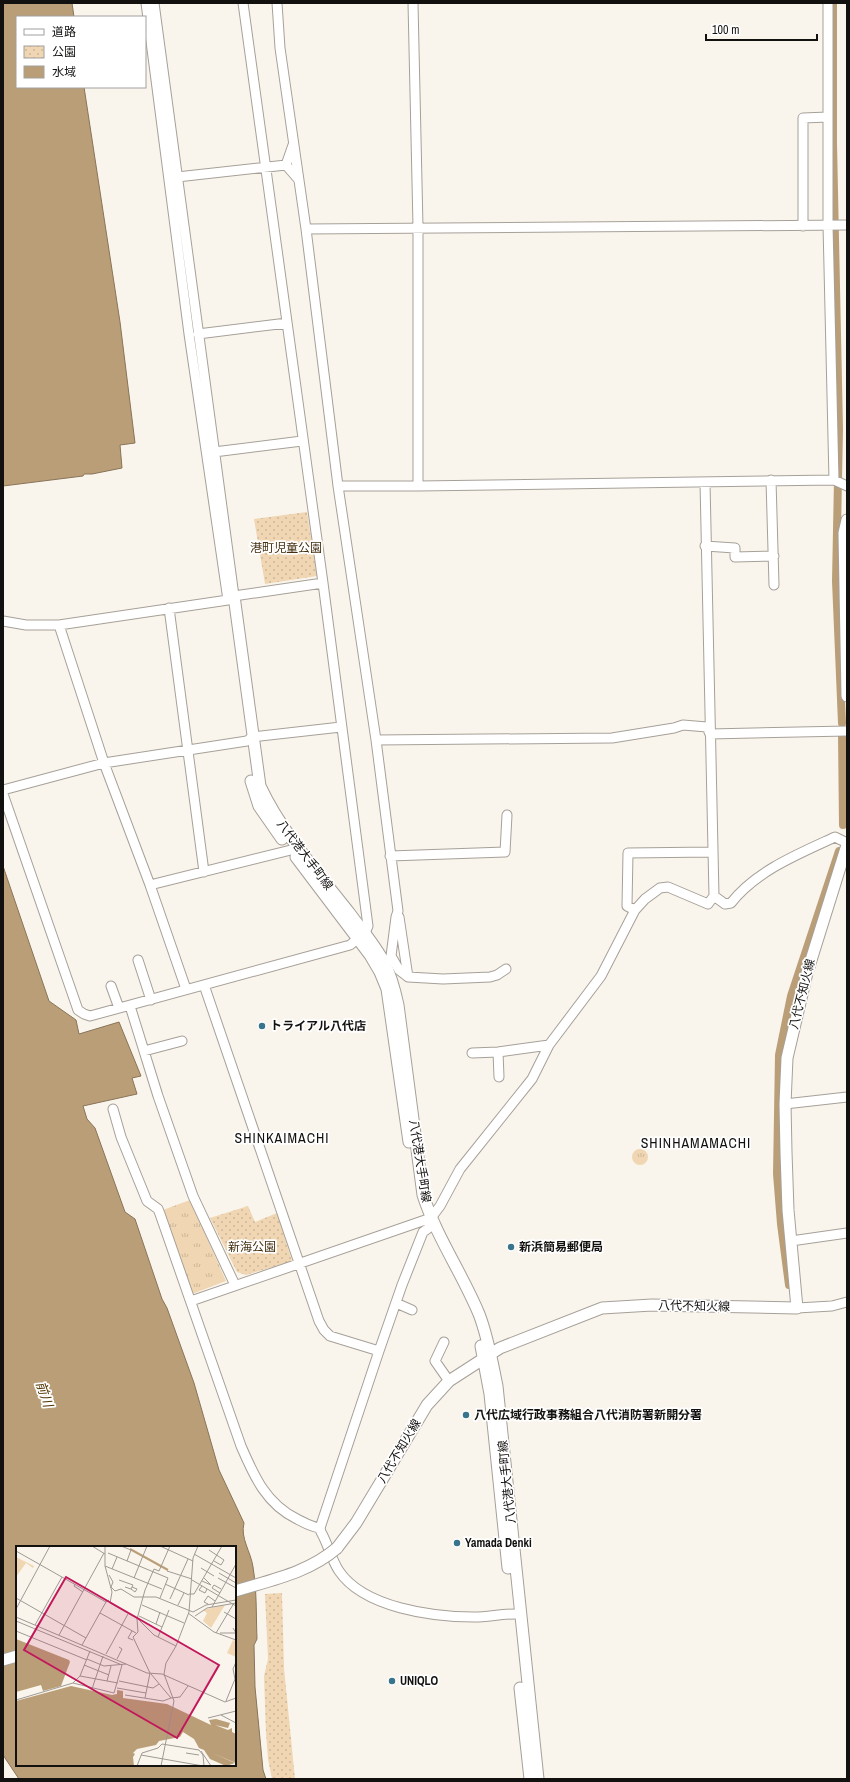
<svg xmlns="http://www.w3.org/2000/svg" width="850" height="1782" viewBox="0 0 850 1782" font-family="'Archivo Narrow','Noto Sans JP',sans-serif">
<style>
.grass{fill:url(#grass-tufts)}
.park{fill:url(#park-dots)}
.water{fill:#ba9e77;stroke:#887458;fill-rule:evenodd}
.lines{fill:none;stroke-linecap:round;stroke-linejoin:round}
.canal{stroke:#ba9e77;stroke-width:8}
.minor-casing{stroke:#a6a099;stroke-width:11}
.major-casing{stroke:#a6a099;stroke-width:13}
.minor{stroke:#fff;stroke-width:9}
.major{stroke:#fff;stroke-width:11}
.major-bridge-casing{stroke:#a6a099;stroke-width:13;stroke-linecap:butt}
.major-bridge{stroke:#fff;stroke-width:11}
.poi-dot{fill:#38758c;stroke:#fff;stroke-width:1.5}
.labels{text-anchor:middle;stroke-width:3.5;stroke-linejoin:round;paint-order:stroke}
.park-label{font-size:12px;fill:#44300f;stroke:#fff}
.street-label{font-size:12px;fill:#13110f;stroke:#fff}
.poi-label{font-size:12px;font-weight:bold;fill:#13110f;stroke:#fff;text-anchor:start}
.water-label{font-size:13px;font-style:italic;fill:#533602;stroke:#fff}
.quarter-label{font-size:14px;letter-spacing:1px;fill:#13110f;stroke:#fff}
.inset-river{fill:none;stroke:#ba9e77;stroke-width:2}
.inset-road{fill:none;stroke:#9e9a94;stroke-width:1}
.view{fill:#c2185b;fill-opacity:0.15;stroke:#c2185b;stroke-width:2}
.inset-edge{fill:none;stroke:#13110f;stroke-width:2}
</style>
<defs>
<pattern id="grass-tufts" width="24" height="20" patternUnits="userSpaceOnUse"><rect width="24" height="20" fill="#f0d6b2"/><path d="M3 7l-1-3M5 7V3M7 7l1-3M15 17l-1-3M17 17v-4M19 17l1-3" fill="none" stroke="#cdb798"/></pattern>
<pattern id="park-dots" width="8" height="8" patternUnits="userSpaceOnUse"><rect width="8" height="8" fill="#f0d6b2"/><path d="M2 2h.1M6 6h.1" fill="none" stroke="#cdb798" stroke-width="1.8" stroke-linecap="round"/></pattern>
</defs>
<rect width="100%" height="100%" fill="#faf5ec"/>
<path class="grass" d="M632 1157a8 8 0 1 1 16 0a8 8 0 1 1-16 0Z
M 190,1200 L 226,1281 L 192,1294 L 163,1210 Z"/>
<path class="park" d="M 307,512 L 317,576 L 265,584 L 254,519 Z
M 248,1206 L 255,1222 L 277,1213 L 292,1261 L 246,1275 L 237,1272 L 210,1218 Z
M 282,1593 L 284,1668 L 295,1779 L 272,1779 L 268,1759 L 266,1733 L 264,1676 L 268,1659 L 265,1594 Z"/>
<path class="water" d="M 3,3 L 72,3 L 74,17 L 17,17 L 17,87 L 84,87 L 120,322 L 135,443 L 120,445 L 122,468 L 92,474 L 84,474 L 83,476 L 3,486 Z
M 3,866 L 49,1001 L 76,1020 L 79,1034 L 119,1022 L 141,1076 L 132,1078 L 137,1094 L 83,1106 L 87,1119 L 95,1128 L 125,1212 L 135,1219 L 162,1299 L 167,1308 L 194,1383 L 219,1470 L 244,1523 C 240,1538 251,1552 253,1567 C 257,1591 256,1615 257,1639 L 254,1645 L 255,1687 L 263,1770 L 266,1779 L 19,1779 L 3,1755 ZM 17,1547 L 235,1547 L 235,1765 L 17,1765 Z"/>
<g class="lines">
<path class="canal" d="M 833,3 L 833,143 L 839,429 L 836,581 L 842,723
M 842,734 L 843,825
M 789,1285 L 781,1224 L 777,1174 L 779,1055 L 791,996 L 839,851"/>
<g class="minor-casing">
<path id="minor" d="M 146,3 L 189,334 L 228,600
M 154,3 L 234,596
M 277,3 L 280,48 L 306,229 L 338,486 L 376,740 L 398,911 L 396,917 L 391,956 L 389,960 L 384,962
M 413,3 L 418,227 L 418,486
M 828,3 L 828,225 L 834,480 L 847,486
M 293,145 L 286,165 L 299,180
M 177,177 L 286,165
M 803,226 L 803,118 L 828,117
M 306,229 L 847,225
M 198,334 L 287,323
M 214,452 L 302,441
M 771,480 L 774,585
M 338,486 L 418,486 L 834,480
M 705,546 L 735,548 L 735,557 L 774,556
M 169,608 L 204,872
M 3,621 L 26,625 L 59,625 L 228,600 L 234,596 L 323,583
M 59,625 L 104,763 L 150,885 L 186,989
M 710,734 L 847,731
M 376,740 L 612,738 L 674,728 L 683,725 L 707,727 L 710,734
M 3,790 L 104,763 L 247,741 L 252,737 L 341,727
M 3,794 L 78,1010 L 84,1014 L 90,1016 L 350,945 L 365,933 L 368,926 L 323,583 L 243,3
M 390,856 L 505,852 L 507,815
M 150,885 L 299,848
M 714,896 L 725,904 L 731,903 C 756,871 798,854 835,837 L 847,843
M 635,910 L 627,906 L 628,853 L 712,852
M 391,956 L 399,970 L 408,977 L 399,917
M 138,960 L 151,1000
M 408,977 L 443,979 L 490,977 L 497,975 L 506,969
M 204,985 L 319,1321 L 324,1330 L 330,1336 L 379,1351
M 111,986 L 119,1008
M 130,1006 L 158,1096 L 193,1196 L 235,1285
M 144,1051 L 182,1041
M 498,1052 L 499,1077
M 472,1053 L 498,1052 L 549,1045
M 785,1104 L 847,1097
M 113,1109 L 121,1137 L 147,1201 L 158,1209 L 160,1214 L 241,1446 C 254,1476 266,1504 297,1519 C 305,1523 311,1527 320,1528
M 433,1225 L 423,1232 L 402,1285 L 379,1351 L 320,1528 L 321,1532 C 328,1544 331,1559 339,1571 C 364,1608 433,1617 474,1617 C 489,1617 505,1613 520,1614
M 791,1241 L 847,1233
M 191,1301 L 431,1218 L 440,1206 L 460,1169 L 532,1079 L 549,1045 L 601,976 L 635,910 L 645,899 L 660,888 L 668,887 L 708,904 L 714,896 L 705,482
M 396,1303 L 412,1310
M 797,1308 L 832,1306 L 847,1302
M 444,1342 L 435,1361 L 449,1381"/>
</g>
<g class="major-casing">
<path id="major" d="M 847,520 L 844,533 L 847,696
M 234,596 L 260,786 C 282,833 319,874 351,915 C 362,930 375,945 384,962 C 391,975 395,991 398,1005 L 423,1195 C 437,1238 462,1273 479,1314 C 488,1337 492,1362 497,1386 L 538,1779
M 251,781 L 259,806 L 282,839
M 296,857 L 370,955 L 380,972 L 387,989 L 409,1142
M 481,1346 L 490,1394 L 508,1568
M 337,1548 L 356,1523 L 427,1405 L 449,1381 L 500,1348 L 602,1308 L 652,1305 L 797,1308 L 788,1210 L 786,1152 L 785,1104 L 787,1058 L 807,973 L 847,845
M 3,1660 L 17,1656
M 520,1688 L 530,1779"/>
</g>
<use href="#minor" class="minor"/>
<use href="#major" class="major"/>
<g class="major-bridge-casing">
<path id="major-bridge" d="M 235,1591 C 271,1580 308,1573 337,1548"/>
</g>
<use href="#major-bridge" class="major-bridge"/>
</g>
<g class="poi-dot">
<circle cx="262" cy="1026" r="4"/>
<circle cx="511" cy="1247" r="4"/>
<circle cx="466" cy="1415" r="4"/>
<circle cx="457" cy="1543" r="4"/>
<circle cx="392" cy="1681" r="4"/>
</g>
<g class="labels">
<g class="park-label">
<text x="286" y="552">港町児童公園</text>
<text x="252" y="1251">新海公園</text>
</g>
<g class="street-label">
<text transform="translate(305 855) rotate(53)" y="4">八代港大手町線</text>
<text transform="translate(802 994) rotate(-76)" y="4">八代不知火線</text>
<text transform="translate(420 1161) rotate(81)" y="4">八代港大手町線</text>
<text transform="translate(694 1306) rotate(1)" y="4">八代不知火線</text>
<text transform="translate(399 1451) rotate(-59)" y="4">八代不知火線</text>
<text transform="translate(507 1482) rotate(-96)" y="4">八代港大手町線</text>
</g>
<g class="poi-label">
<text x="270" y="1030">トライアル八代店</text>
<text x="519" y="1251">新浜簡易郵便局</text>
<text x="474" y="1419">八代広域行政事務組合八代消防署新開分署</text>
<text x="465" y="1547">Yamada Denki</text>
<text x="400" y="1685">UNIQLO</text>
</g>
<g class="water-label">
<text transform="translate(45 1394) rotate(71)" y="5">前川</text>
</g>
<g class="quarter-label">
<text x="282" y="1143">SHINKAIMACHI</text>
<text x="696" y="1148">SHINHAMAMACHI</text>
</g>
</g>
<g transform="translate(16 1546)">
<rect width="220" height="220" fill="#faf5ec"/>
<path d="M 0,11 L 18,20 L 17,22 L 10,17 L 0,31 Z" fill="#f0d6b2"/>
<path d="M 209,59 L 195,82 L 187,75 L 191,67 L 187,64 Z" fill="#f0d6b2"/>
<path d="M 217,94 L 220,95 L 220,111 L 211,107 Z" fill="#f0d6b2"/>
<path d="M 0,93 L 53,114 L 54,116 L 45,140 L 27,145 L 25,139 L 0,146 ZM 55,140 L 96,149 L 101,148 L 101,144 L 107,145 L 107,152 L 151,158 L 195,179 L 193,174 L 200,173 L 214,177 L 212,182 L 199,179 L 212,184 L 216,182 L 216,186 L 220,188 L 220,217 L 196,207 L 219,217 L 210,220 L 194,213 L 188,204 L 183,202 L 178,193 L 167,186 L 164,191 L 143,195 L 140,199 L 121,203 L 117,207 L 119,208 L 117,211 L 118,220 L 0,220 L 0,155 Z" fill="#ba9e77"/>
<path class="inset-river" d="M 114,3 L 152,24"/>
<path class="inset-road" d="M 76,0 L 89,8M 89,0 L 89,20 L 96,46 L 94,57 L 122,73 L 138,89 L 160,100 L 150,117 L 148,128 L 158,155 L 145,220M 105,0 L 115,4 L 111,15M 144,0 L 177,15M 193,4 L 208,14 L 205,19 L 198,15M 0,5 L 90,56 L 93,54M 92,7 L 152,32 L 144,52M 178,8 L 220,32M 89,20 L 146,43M 185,22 L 198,30M 96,23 L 101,11M 151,25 L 176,33M 203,27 L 220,37M 93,29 L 97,36 L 95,41 L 99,45 L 105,43 L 118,51 L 140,51 L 177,66 L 190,59 L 220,54M 118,32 L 131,0M 202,32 L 220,42M 103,34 L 117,39 L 115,43 L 109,41M 176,34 L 220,60M 186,35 L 195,39 L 188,32M 59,38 L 58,40 L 67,46M 149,38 L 173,49M 186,40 L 183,44 L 189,47 L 191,43M 115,43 L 119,46 L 121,43 L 116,41M 204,47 L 196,42 L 198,39 L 205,43M 173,48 L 178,48 L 206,0M 0,52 L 70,92M 154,53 L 172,13M 192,58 L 188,56 L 192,50 L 199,55M 126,59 L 168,77M 162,59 L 168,47M 196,61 L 220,18M 0,63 L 34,0M 208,66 L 220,73M 84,67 L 120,87M 172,67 L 198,86 L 220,94M 123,70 L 146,81M 179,70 L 191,62 L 220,57M 0,71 L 110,118M 0,75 L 106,119 L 98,147 L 57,137M 140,78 L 144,66M 19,79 L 46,31M 0,85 L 71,114M 116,85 L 112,92 L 117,94M 200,87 L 218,57M 204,87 L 220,87 L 217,82M 43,89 L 88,7M 142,91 L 153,64M 66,99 L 90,56M 160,100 L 173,66 L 177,12 L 182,0M 90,108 L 112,68M 71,113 L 88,120 L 110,118 L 131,127 L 146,128 L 209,156 L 220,152M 101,113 L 106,103 L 103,101M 68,119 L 93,129M 135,128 L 155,152 L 164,151 L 172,140M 64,130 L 102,137M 91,135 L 95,120M 103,135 L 137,142 L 143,138M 101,142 L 130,147M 76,143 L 87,110M 109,149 L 147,155 L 155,152M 129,152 L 134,127 L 117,91 L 122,86 L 121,73 L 129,44 L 138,23 L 143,25 L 154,0M 0,154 L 57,137 L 64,130 L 74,105M 210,155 L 219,133 L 217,123 L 220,116M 205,169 L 220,177M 192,172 L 220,165M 185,205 L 195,220M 170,207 L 183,209M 125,209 L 187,220M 121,220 L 126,207 L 142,202 L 146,198 L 183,204 L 187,209 L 188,220"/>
<path class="view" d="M 50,31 L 203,119 L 161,192 L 8,104 Z"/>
<rect width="220" height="220" class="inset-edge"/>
</g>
<rect width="850" height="1782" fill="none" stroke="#13110f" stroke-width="8"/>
<rect x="16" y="16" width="130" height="72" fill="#ffffff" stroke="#a1a09f"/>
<rect x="24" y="29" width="20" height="6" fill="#ffffff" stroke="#a1a09f"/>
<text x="52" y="36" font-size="12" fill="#13110f">道路</text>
<rect x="24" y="46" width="20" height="12" fill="url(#park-dots)" stroke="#a1a09f"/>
<text x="52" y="56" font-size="12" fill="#13110f">公園</text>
<rect x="24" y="66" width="20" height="12" fill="#ba9e77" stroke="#a1a09f"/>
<text x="52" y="76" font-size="12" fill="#13110f">水域</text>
<path d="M706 34v6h111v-6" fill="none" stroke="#13110f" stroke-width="2"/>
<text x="712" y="34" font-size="12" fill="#13110f" stroke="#ffffff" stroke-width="3" paint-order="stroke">100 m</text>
</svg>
